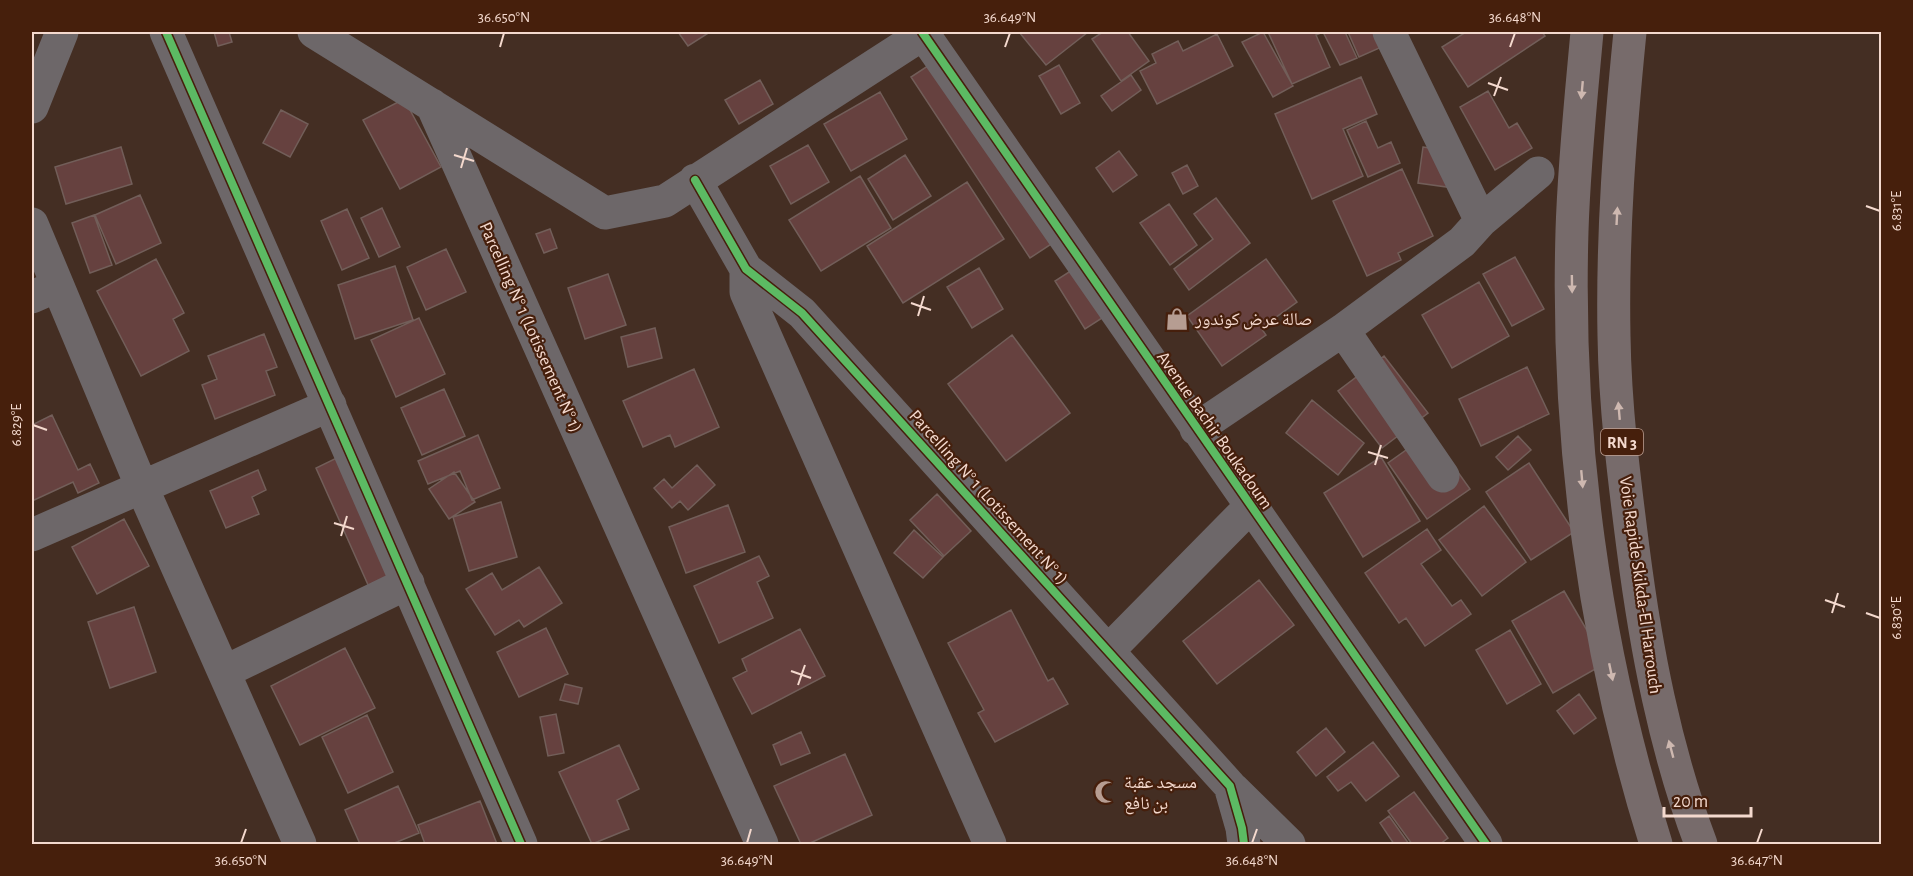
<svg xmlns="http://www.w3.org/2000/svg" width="1913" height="876" viewBox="0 0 1913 876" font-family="'Alegreya Sans','Noto Naskh Arabic',sans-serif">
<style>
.building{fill:#66413f;stroke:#725e59;stroke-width:1.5}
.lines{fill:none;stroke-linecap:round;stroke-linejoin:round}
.minor{stroke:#6d6769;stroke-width:33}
.highway{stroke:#776b6b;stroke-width:33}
.cycleway-casing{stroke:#461f0c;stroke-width:11}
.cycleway{stroke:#5cba63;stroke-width:8}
.oneway{fill:#ceb8b0}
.ticks{fill:none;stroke:#f4d9ce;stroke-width:2}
.labels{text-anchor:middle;stroke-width:4.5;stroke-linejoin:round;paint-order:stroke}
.shield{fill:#461f0c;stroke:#c0a194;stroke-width:1.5}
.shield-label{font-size:16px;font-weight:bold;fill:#f4d9ce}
.poi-label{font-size:18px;fill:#f4d9ce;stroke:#461f0c;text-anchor:start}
.street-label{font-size:18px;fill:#f4d9ce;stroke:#461f0c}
.neatline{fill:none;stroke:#f4d9ce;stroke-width:2}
.ticks-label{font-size:15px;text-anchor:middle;fill:#f4d9ce}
</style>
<rect width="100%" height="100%" fill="#442e23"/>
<path class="building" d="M 214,32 L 229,32 L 232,42 L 218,46 Z
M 678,32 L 710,32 L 688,46 Z
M 1019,32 L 1088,32 L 1046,65 Z
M 1103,32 L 1128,32 L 1149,61 L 1121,81 L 1092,39 Z
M 1263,32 L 1293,86 L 1273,97 L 1242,42 Z
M 1268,32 L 1323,32 L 1316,35 L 1330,67 L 1292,84 Z
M 1323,32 L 1345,32 L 1357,58 L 1340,65 Z
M 1348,32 L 1388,32 L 1393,42 L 1359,57 Z
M 1466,32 L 1542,32 L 1545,36 L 1468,87 L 1442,47 Z
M 1217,34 L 1233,66 L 1157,104 L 1140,71 L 1156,63 L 1152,54 L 1178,41 L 1183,51 Z
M 949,52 L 1068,233 L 1030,258 L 911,77 Z
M 1059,65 L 1080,103 L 1061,114 L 1039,76 Z
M 1131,75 L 1141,90 L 1112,111 L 1101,96 Z
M 1361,77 L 1377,114 L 1343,129 L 1363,176 L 1312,199 L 1275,114 Z
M 760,80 L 773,104 L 739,124 L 725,100 Z
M 1488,91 L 1509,128 L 1517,123 L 1532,148 L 1495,170 L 1460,107 Z
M 880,92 L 907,139 L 851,171 L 824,124 Z
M 404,99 L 441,167 L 400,189 L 363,120 Z
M 281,110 L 308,124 L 290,157 L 263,143 Z
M 1366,121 L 1378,148 L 1391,142 L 1400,163 L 1368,177 L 1347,130 Z
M 808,145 L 829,182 L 791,204 L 770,166 Z
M 121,147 L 132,184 L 66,204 L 55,167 Z
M 1423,147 L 1442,150 L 1454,188 L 1418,183 Z
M 1119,151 L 1137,175 L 1113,192 L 1096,168 Z
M 905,155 L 931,196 L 893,220 L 868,179 Z
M 1187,165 L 1198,186 L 1183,194 L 1172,173 Z
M 1402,169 L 1433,236 L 1398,253 L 1401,260 L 1367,276 L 1333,201 Z
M 860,176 L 891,228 L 821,271 L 789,220 Z
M 967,182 L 1004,239 L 903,303 L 867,246 Z
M 140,195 L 161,243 L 116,264 L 95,215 Z
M 1216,198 L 1250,243 L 1189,290 L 1174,269 L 1213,239 L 1194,214 Z
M 1169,204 L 1197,245 L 1170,265 L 1140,223 Z
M 382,208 L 400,247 L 379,257 L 361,218 Z
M 347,209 L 369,258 L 342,270 L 321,221 Z
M 94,215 L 112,265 L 90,273 L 72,223 Z
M 550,229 L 557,248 L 544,253 L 536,234 Z
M 446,249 L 466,292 L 426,310 L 407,267 Z
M 1515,257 L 1544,309 L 1512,326 L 1483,274 Z
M 156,259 L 184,313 L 173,319 L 189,351 L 141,376 L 97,291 Z
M 1266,259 L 1297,302 L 1261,328 L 1266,335 L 1222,366 L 1187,316 Z
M 1083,263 L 1113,311 L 1085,329 L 1055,281 Z
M 395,266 L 413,320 L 355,339 L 338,285 Z
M 979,268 L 1003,309 L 972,328 L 947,287 Z
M 608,274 L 626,325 L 585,339 L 568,288 Z
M 1479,282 L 1509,336 L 1452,368 L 1422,315 Z
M 419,318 L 445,374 L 396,397 L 371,340 Z
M 655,328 L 662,358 L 628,367 L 621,337 Z
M 264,334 L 277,367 L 266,371 L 275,395 L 215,419 L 202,385 L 217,379 L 208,356 Z
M 1012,335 L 1070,413 L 1006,461 L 948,384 Z
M 1384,356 L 1428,413 L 1382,448 L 1338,391 Z
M 1527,367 L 1549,414 L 1481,446 L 1459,399 Z
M 694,369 L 719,427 L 675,447 L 670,435 L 643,447 L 623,401 Z
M 444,389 L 465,436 L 422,455 L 401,408 Z
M 1312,400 L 1364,443 L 1338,475 L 1286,433 Z
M 52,415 L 78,470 L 90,464 L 99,483 L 78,493 L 73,482 L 32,501 L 32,425 Z
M 1430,433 L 1470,489 L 1427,519 L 1388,463 Z
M 478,435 L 500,488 L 472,500 L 460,471 L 428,484 L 418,461 Z
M 1518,436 L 1531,450 L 1508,470 L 1496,457 Z
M 351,451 L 406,571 L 369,587 L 316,468 Z
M 1381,457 L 1420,521 L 1363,557 L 1324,493 Z
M 1529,463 L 1574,532 L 1531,560 L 1486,492 Z
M 697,465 L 715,485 L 688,510 L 680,501 L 672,508 L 654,488 L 664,479 L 672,488 Z
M 258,470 L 266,490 L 252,497 L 259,514 L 226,528 L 210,491 Z
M 454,472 L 475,502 L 449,519 L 429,489 Z
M 937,494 L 971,531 L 944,556 L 910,520 Z
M 501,502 L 517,557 L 469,571 L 453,517 Z
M 728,505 L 745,552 L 686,573 L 669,527 Z
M 1484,506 L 1526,562 L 1482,596 L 1439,540 Z
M 124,519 L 149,566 L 97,594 L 72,547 Z
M 1427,529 L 1441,550 L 1421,564 L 1452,606 L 1461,600 L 1471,614 L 1425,646 L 1406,618 L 1399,623 L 1365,573 Z
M 914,530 L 943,557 L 923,578 L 894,553 Z
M 759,556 L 769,576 L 757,582 L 773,618 L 719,643 L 694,586 Z
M 539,567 L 562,603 L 524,627 L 519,620 L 495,635 L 466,589 L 492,573 L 502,590 Z
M 1259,580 L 1294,625 L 1217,684 L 1183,641 Z
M 1564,591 L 1606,663 L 1553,693 L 1512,621 Z
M 134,607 L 156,672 L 110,688 L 88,622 Z
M 1011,610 L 1048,681 L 1053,678 L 1068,704 L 995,742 L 978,713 L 984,710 L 948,643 Z
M 546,628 L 568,674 L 519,697 L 497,652 Z
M 800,629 L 825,676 L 752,714 L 733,678 L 747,671 L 742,659 Z
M 1510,630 L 1541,684 L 1507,704 L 1476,650 Z
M 345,648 L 375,708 L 300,745 L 271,686 Z
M 565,684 L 582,688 L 578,704 L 560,700 Z
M 1579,694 L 1596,718 L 1574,734 L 1557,711 Z
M 556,714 L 564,753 L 548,756 L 540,717 Z
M 367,715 L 393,772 L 348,793 L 322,737 Z
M 1326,728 L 1345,752 L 1316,776 L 1297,752 Z
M 801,732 L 810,753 L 781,765 L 773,745 Z
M 1373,742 L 1399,776 L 1366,801 L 1351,782 L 1338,791 L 1327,777 Z
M 619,745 L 639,789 L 617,800 L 629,829 L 592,844 L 559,772 Z
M 845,754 L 872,815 L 808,844 L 801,844 L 774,786 Z
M 398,786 L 419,833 L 392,844 L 360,844 L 345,810 Z
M 1414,792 L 1448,838 L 1440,844 L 1412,844 L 1388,811 Z
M 480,801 L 497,844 L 425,844 L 418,825 Z
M 1389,816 L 1409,844 L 1394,844 L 1380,823 Z"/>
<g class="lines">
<path class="minor" d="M 166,32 L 521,844
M 314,32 L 605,213 L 665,201 L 923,34
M 922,32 L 1486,844
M 1389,32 L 1481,221 L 1538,173
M 432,105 L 762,844
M 32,107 L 62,32
M 695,180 L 746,269 L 802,313 L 1230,786 L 1242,828 L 1244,844
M 32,224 L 141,485 L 300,844
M 746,269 L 746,292 L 990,844
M 32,297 L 57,286
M 1343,330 L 1443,476
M 1196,429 L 1343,330 L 1462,242 L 1481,221
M 32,535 L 330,405
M 1108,651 L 1250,507
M 224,672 L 408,583
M 1233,789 L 1289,844"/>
<path class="highway" d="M 1587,32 C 1581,98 1574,164 1572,231 C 1566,438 1594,647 1656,844
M 1630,32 C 1620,132 1612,234 1614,336 C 1615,406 1624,478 1633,548 C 1646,649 1665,749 1701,844"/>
<g class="cycleway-casing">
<path id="cycleway" d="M 166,32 L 521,844
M 922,32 L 1486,844
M 695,180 L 746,269 L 802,313 L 1230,786 L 1242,828 L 1244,844"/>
</g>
<use href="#cycleway" class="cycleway"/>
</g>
<defs><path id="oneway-solid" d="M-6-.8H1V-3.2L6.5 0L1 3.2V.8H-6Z" transform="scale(1.5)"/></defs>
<g class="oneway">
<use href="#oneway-solid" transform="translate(1582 90) rotate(95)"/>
<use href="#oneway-solid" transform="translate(1617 216) rotate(-87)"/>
<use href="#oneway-solid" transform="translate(1572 284) rotate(89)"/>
<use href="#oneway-solid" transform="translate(1619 411) rotate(-95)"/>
<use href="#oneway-solid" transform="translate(1582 479) rotate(85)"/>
<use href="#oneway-solid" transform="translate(1611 672) rotate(78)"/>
<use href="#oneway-solid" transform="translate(1671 749) rotate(-105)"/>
</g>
<path class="ticks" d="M 500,47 L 504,33M 1005,47 L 1010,33M 1510,47 L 1515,33M 1488,83 L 1508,90M 1494,96 L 1501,77M 454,155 L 474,161M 461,168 L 467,148M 1866,206 L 1880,211M 911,303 L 931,310M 918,316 L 924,296M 33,425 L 47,430M 1368,452 L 1388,458M 1375,465 L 1381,445M 334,523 L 354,529M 341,536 L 347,516M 1825,600 L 1845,607M 1832,613 L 1838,593M 1866,613 L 1880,618M 791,671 L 811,678M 798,685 L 805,665M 241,843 L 246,829M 747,843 L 751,829M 1252,843 L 1257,829M 1757,843 L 1762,829"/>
<defs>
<g id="shop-bare" transform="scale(1.8)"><path d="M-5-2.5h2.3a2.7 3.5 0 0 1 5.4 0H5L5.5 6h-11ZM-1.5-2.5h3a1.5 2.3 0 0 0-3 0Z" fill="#b69d92" stroke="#461f0c" stroke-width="2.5" paint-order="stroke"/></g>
<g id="mosque-bare" transform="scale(1.8)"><path d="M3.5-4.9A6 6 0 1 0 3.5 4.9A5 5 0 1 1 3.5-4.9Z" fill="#b69d92" stroke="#461f0c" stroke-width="2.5" paint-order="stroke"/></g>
</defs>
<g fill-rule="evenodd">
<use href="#shop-bare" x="1177" y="319"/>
<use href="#mosque-bare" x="1106" y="792"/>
</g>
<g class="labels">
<rect class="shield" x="1601" y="429" width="42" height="26" rx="4.5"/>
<g class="shield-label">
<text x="1622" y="448">RN 3</text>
</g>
<g class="poi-label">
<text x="1195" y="325">صالة عرض كوندور</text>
<text x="1124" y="788">مسجد عقبة<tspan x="1124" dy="21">بن نافع</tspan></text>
</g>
<g class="street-label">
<text transform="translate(531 327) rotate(66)" y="6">Parcelling N° 1 (Lotissement N° 1)</text>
<text transform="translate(1215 430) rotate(55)" y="6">Avenue Bachir Boukadoum</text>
<text transform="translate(989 497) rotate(48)" y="6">Parcelling N° 1 (Lotissement N° 1)</text>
<text transform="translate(1641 585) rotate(82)" y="6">Voie Rapide Skikda-El Harrouch</text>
</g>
</g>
<rect width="1913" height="876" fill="none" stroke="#461f0c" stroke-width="66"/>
<path d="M1664 807v9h87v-9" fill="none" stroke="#f4d9ce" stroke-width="3"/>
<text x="1673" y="807" font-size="18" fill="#f4d9ce" stroke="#461f0c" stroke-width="4.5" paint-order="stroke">20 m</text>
<rect x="33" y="33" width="1847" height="810" class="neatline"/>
<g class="ticks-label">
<text x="504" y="22">36.650°N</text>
<text x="1010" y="22">36.649°N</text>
<text x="1515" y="22">36.648°N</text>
<text transform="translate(1896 211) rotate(-90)" y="5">6.831°E</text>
<text transform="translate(16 425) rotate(-90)" y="5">6.829°E</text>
<text transform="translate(1896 618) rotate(-90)" y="5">6.830°E</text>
<text x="241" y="865">36.650°N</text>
<text x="747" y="865">36.649°N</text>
<text x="1252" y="865">36.648°N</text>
<text x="1757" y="865">36.647°N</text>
</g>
</svg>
